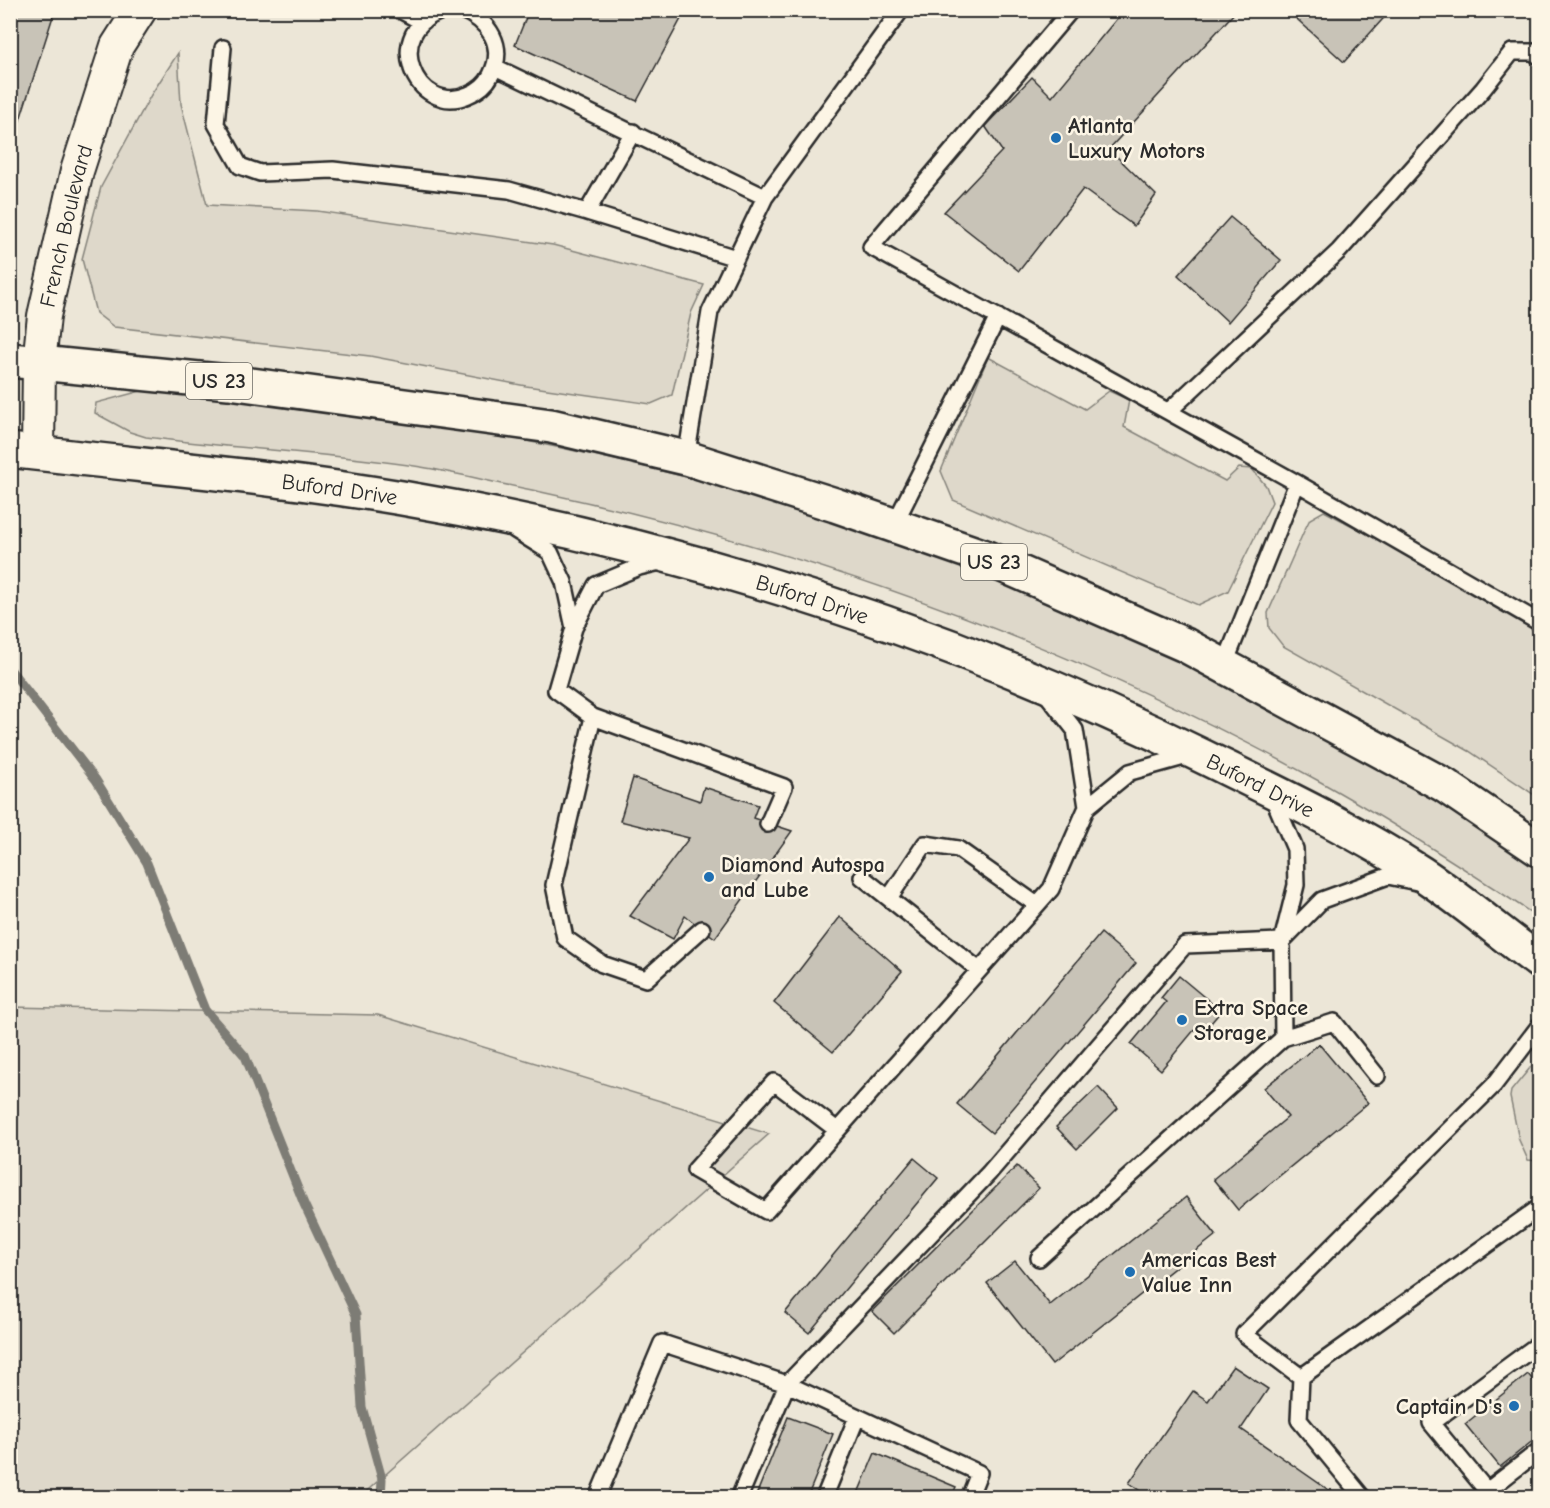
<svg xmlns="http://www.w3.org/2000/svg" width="1550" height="1508" viewBox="0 0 1550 1508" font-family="'Comic Neue',sans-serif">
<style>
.built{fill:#ece6d7}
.green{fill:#ded8ca;stroke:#84827a;stroke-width:1.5}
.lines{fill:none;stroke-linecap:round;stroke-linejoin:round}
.stream{stroke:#7d7b74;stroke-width:9}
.building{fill:#c8c3b7;stroke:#2b2b2b;stroke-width:1.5}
.lane-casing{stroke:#2b2b2b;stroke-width:20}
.street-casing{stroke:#2b2b2b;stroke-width:36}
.highway-casing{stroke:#2b2b2b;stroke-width:38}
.lane{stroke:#fcf5e5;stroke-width:15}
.street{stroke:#fcf5e5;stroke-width:32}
.highway{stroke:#fcf5e5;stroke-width:33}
.poi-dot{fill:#1f6fb2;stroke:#fcf5e5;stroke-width:2}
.labels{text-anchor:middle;stroke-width:5;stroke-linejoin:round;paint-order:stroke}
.shield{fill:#fcf5e5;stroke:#6a6863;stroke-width:1.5}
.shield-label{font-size:21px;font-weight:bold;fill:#2b2b2b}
.poi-label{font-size:22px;font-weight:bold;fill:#2b2b2b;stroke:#fcf5e5;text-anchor:start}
.street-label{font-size:22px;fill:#2b2b2b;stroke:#fcf5e5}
</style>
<rect width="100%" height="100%" fill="#fcf5e5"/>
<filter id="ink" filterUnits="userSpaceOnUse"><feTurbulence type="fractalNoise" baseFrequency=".0167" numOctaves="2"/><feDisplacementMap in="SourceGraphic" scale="12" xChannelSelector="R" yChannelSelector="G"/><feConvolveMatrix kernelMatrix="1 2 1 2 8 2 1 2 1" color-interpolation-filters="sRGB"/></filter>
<g filter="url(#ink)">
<path class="built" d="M 11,11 L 1539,11 L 1539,1497 L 360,1497 L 769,1134 L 378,1015 L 11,1007 Z"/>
<path class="green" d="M 178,53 L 181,104 L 207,205 L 317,211 L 553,245 L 704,285 L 691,313 L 672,395 L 651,404 L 526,386 L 370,356 L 114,327 L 96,313 L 82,259 L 101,187 L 151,95 Z
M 988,357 L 1085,409 L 1109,391 L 1129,400 L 1124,427 L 1225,481 L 1239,468 L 1252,469 L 1266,486 L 1272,502 L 1228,591 L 1198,605 L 953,500 L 941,471 Z
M 141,391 C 383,407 624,451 855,526 C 1000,574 1139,638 1274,708 C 1312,728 1351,746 1388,767 C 1440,796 1489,832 1539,864 L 1539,918 C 1467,870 1393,822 1317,780 C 1071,645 805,548 532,490 C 495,483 458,473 421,467 C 330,453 237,449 146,437 L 130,432 L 95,413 L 96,403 Z
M 1324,511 L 1417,560 L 1539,631 L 1539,798 L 1469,751 L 1283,646 L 1269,628 L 1268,613 L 1304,531 L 1310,519 Z
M 11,1007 L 378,1015 L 769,1134 L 360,1497 L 11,1498 Z
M 1539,1057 L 1540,1160 L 1538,1161 L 1528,1160 L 1519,1140 L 1510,1097 L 1511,1091 Z"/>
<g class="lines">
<path class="stream" d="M 10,669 L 96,780 L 147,863 L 205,1010 L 245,1056 L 304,1204 L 356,1315 L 362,1407 L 382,1479 L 381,1498"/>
</g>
<path class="building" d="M 10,10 L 55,10 L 10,151 Z
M 529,10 L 670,10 L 682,17 L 637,101 L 515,45 Z
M 1124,10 L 1237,10 L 1109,149 L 1156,195 L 1134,226 L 1083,189 L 1019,271 L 944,212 L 1002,151 L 985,126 L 1032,77 L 1052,97 Z
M 1287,10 L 1391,10 L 1344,62 Z
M 1230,217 L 1281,260 L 1228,322 L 1178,275 Z
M 633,778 L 700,801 L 704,787 L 758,805 L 753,818 L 792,831 L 715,938 L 685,916 L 673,939 L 630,916 L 689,838 L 620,821 Z
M 840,917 L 902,971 L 833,1052 L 774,1003 Z
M 1101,933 L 1136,963 L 992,1133 L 957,1104 Z
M 1179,976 L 1221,1011 L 1201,1035 L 1195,1029 L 1161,1070 L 1131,1044 L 1166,1002 L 1161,998 Z
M 1319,1044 L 1368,1103 L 1238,1210 L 1213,1179 L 1288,1117 L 1264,1088 Z
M 1098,1087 L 1118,1108 L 1077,1149 L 1056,1127 Z
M 914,1158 L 938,1178 L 809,1333 L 785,1313 Z
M 1017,1166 L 1039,1188 L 894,1333 L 872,1311 Z
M 1186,1197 L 1216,1235 L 1052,1365 L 987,1283 L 1015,1261 L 1050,1305 Z
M 1233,1366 L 1268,1389 L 1241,1429 L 1340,1498 L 1150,1498 L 1129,1483 L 1193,1391 L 1208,1401 Z
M 1528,1374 L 1540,1389 L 1540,1435 L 1500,1467 L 1465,1424 Z
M 788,1417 L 833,1434 L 807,1498 L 755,1498 Z
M 875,1453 L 956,1487 L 951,1498 L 856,1498 Z"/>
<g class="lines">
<g class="lane-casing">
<path id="lane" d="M 400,10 L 422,22
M 445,10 C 379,29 415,118 468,95 C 478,91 486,85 491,75 C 506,46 489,21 462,10
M 1071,10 L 871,247 L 1297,483 L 1540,623
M 223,48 L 216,124 L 240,166 L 260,173 L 333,170 L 509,190 L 587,212 L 633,132
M 495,67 L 765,197 L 710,312 L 686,458
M 765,197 L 901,10
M 587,212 L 736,258
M 1169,411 L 1339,251 L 1483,89 L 1512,52 L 1533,52 L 1540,57
M 894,525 L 998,317
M 515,530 L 550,552 L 564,582 L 574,628
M 660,562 L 639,567 L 596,585 L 574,628 L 556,690 L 593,717 L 554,885 L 565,938 L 602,964 L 646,979 L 702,929
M 1224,666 L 1297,483
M 1045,692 L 1075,730 L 1087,807
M 593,717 L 784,787 L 768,824
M 862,877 L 979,970
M 889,898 L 925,844 L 958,849 L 1037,905
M 1540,1025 L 1494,1085 L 1244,1334 L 1301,1377 L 1540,1207
M 1283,1038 L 1334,1022 L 1377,1076
M 837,1130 L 774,1082 L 695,1170 L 766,1211 L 1051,889 L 1087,807 L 1130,772 L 1191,755
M 1039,1258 L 1283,1038 L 1282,941 L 1296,885 L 1295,849 L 1272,795
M 1540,1343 L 1431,1423 L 1487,1491 L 1540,1450
M 1301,1377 L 1299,1420 L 1363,1498
M 597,1498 L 662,1343 L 787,1384 L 979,1473 L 969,1498
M 739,1498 L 787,1384 L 989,1173 L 1185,945 L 1282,941 L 1322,900 L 1388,876 L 1417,882
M 824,1498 L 857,1417"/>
</g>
<g class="street-casing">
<g id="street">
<path id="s1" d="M 38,453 L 39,363 L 44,316 L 77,171 L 117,46 L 140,10"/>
</g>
</g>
<g class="highway-casing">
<g id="highway">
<path d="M 10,360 L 229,382 L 551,426 L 690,459 L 835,505 L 982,556 L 1185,645 L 1444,785 L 1540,850"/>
<path id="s2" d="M 10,450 C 141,466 272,476 402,498 C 681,545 950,632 1204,757 C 1277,793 1353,829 1421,873 C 1462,900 1500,933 1540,962"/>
</g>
</g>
<use href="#lane" class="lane"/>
<use href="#street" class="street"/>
<use href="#highway" class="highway"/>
</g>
</g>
<g class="poi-dot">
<circle cx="1056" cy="138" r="6"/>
<circle cx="709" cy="877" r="6"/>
<circle cx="1182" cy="1020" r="6"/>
<circle cx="1130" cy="1272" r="6"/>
<circle cx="1514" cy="1406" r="6"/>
</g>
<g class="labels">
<g class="shield">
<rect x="186" y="363" width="66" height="36" rx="4.5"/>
<rect x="961" y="544" width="66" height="36" rx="4.5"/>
</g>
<g class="shield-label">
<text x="219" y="388">US 23</text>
<text x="994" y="569">US 23</text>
</g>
<g class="poi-label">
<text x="1068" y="133">Atlanta<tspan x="1068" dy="25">Luxury Motors</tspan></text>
<text x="721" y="872">Diamond Autospa<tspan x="721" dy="25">and Lube</tspan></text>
<text x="1194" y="1015">Extra Space<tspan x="1194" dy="25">Storage</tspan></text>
<text x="1142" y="1267">Americas Best<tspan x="1142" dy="25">Value Inn</tspan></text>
<text x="1502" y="1414" text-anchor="end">Captain D's</text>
</g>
<g class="street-label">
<text dy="8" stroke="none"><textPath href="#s1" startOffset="230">French Boulevard</textPath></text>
<text dy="8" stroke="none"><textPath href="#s2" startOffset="332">Buford Drive</textPath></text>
<text dy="8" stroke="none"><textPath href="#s2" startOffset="818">Buford Drive</textPath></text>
<text dy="8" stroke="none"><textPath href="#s2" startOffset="1304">Buford Drive</textPath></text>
</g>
</g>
<rect width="1550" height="1508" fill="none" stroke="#fcf5e5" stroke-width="36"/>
<rect x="18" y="18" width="1514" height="1472" fill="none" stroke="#2b2b2b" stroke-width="2" filter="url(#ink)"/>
</svg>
